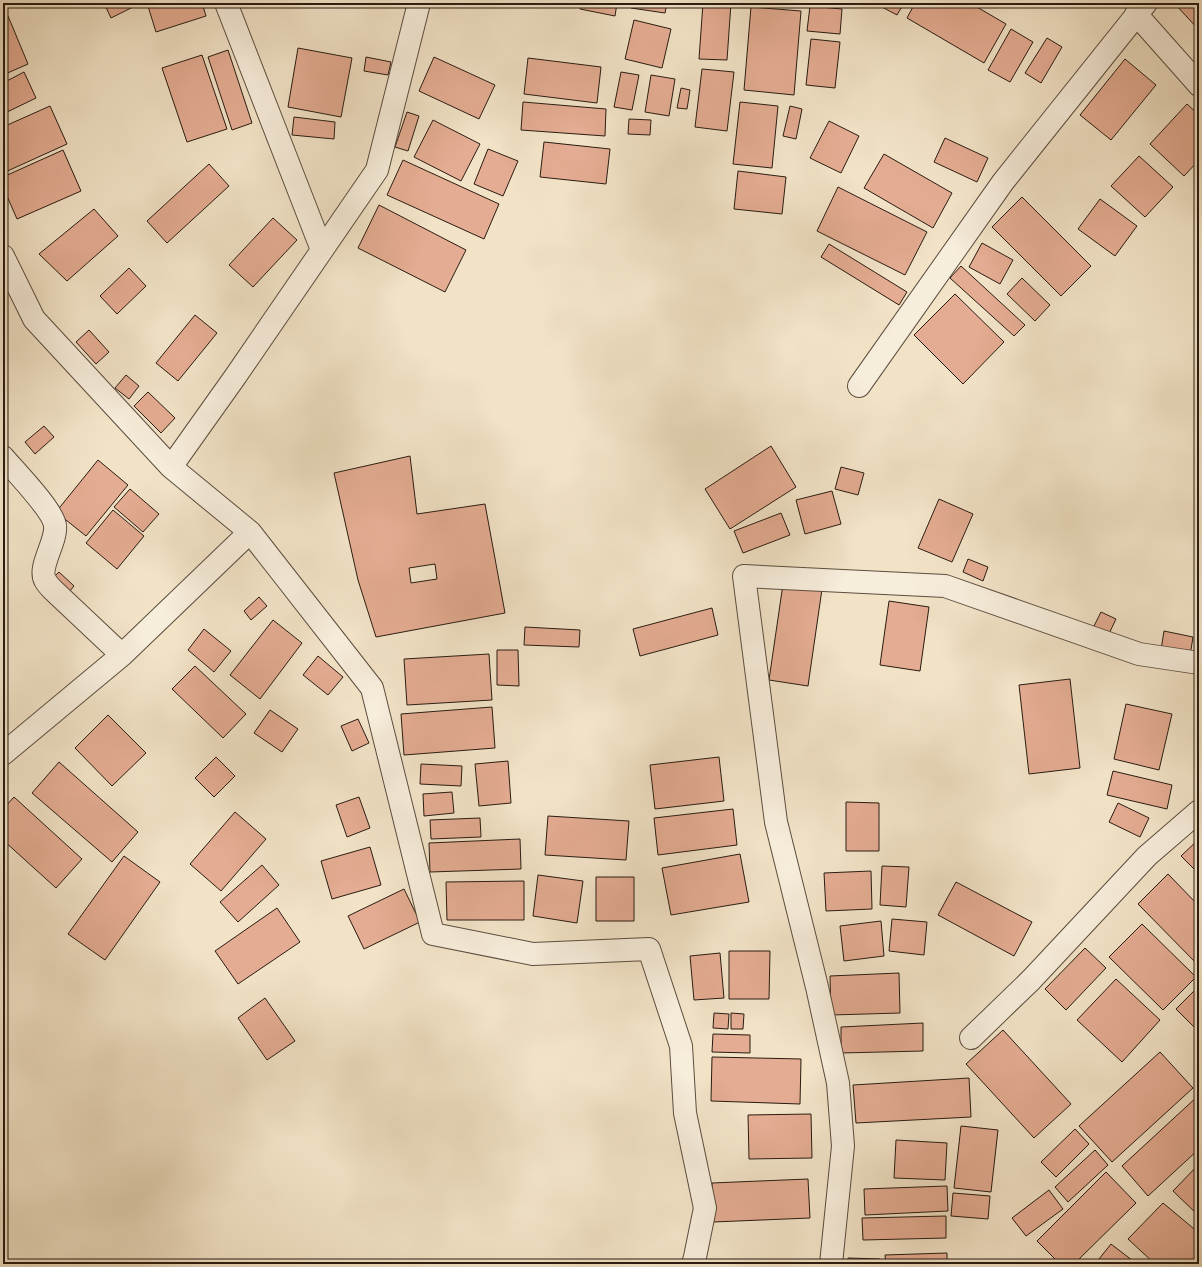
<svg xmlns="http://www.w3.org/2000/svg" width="1202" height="1267" viewBox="0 0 1202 1267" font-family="'IM FELL DW Pica',serif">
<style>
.building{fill:#e4ac92;stroke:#291b11;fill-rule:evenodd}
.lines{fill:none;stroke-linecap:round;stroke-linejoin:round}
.street-casing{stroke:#5b4d3e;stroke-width:24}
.street{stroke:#f7eddb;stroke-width:22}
</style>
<rect width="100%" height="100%" fill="#f2e3c7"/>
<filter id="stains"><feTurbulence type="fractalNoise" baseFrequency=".005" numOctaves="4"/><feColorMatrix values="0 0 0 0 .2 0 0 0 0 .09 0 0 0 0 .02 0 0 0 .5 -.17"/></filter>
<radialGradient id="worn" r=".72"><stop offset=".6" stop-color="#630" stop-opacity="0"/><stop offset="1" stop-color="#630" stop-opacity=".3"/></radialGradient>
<path class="building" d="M 104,3 L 141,3 L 111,18 Z
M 147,3 L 202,3 L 206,16 L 156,32 Z
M 581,3 L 617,3 L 615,16 L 580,9 Z
M 632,3 L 667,3 L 665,13 L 631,8 Z
M 703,3 L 731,3 L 727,60 L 699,59 Z
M 882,3 L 904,3 L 897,15 L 880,6 Z
M 915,3 L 970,3 L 1006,24 L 984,63 L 907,18 Z
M 1174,3 L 1199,3 L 1199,30 Z
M 810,6 L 842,9 L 840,34 L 807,31 Z
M 751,7 L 801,11 L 794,95 L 744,90 Z
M 8,16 L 28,64 L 3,75 L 3,18 Z
M 634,20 L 671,29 L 662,68 L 625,59 Z
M 1011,29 L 1033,42 L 1010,82 L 988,70 Z
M 1047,38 L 1062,47 L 1041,83 L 1025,73 Z
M 811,39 L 840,42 L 835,88 L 806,85 Z
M 298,48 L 352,58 L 341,117 L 288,107 Z
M 228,50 L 252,123 L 232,130 L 208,57 Z
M 202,55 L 227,129 L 187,142 L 162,68 Z
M 366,57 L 391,62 L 388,75 L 364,71 Z
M 434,57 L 495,85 L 479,119 L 419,91 Z
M 528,58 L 601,67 L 597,103 L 524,94 Z
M 1125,59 L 1156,85 L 1111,140 L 1080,115 Z
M 702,69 L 734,72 L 727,131 L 695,127 Z
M 24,72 L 36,98 L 3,114 L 3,83 Z
M 621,72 L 639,75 L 632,110 L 614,107 Z
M 651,75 L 675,79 L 669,116 L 645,112 Z
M 681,88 L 690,90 L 687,109 L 677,108 Z
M 523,102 L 606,109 L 605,136 L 521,130 Z
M 740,102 L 778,106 L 772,168 L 733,164 Z
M 1187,104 L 1199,115 L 1199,160 L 1184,176 L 1150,144 Z
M 50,106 L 67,144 L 3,173 L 3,127 Z
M 790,106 L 802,109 L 796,139 L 783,136 Z
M 407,112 L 419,116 L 408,151 L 395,147 Z
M 294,117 L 335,122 L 334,139 L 292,135 Z
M 629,119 L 651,120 L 650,135 L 628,134 Z
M 433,120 L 480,144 L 461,181 L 414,157 Z
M 829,121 L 859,136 L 841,173 L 810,158 Z
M 945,138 L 988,158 L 977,182 L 934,162 Z
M 544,142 L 610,149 L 606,184 L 540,177 Z
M 488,149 L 518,161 L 503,196 L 474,184 Z
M 63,150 L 81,191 L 17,219 L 3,187 L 3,177 Z
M 884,154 L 952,193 L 933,228 L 864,188 Z
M 1139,156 L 1173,187 L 1145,217 L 1111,186 Z
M 403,160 L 499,204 L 484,239 L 387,195 Z
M 209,164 L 229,186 L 167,243 L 147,221 Z
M 738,171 L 786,177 L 782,214 L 734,209 Z
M 838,187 L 927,232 L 905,275 L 817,231 Z
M 1022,197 L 1091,266 L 1061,296 L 992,227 Z
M 1100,199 L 1137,226 L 1115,256 L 1078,229 Z
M 379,205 L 466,250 L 445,292 L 358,248 Z
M 94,209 L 118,236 L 67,281 L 39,254 Z
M 273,218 L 297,240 L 253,287 L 229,265 Z
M 982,243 L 1013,260 L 1000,284 L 969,267 Z
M 829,244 L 907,292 L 899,305 L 821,257 Z
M 961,266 L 1025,325 L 1014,336 L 950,278 Z
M 129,268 L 146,286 L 117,314 L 100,296 Z
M 1022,278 L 1050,305 L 1035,321 L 1007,294 Z
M 955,294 L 1004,342 L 963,384 L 914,335 Z
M 195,315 L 217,333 L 178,381 L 156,363 Z
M 89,330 L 109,352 L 96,364 L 76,342 Z
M 126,375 L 139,386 L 129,399 L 115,388 Z
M 148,392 L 175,418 L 161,433 L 134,406 Z
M 44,426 L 54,437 L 35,454 L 25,442 Z
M 771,446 L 796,487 L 730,529 L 705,489 Z
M 410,456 L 417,514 L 485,504 L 505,613 L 376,637 L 358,580 L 334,473 ZM 435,564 L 437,579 L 411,583 L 409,568 Z
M 98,460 L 128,485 L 86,536 L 56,512 Z
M 841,467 L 864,473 L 858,495 L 835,489 Z
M 130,489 L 159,514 L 143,532 L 114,507 Z
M 832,491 L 841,524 L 805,534 L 796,500 Z
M 939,499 L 973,514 L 952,562 L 918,548 Z
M 113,510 L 144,536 L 117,569 L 86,543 Z
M 781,513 L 790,535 L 743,553 L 734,531 Z
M 968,559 L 988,567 L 983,581 L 963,572 Z
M 59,572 L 74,586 L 65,597 L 49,582 Z
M 783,584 L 822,589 L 808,686 L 769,680 Z
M 259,597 L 267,606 L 251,620 L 244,611 Z
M 889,601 L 929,607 L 920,671 L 880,665 Z
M 712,608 L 718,635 L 640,656 L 633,629 Z
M 1101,612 L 1116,619 L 1107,638 L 1092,630 Z
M 273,620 L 302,643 L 260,699 L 230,675 Z
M 525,627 L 580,630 L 579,647 L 524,645 Z
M 204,629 L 231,651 L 214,672 L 188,650 Z
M 1164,631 L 1193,637 L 1190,656 L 1161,650 Z
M 497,650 L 518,650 L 519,686 L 497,685 Z
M 489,654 L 492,700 L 407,705 L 404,659 Z
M 318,656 L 343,677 L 328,695 L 303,675 Z
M 195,666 L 246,714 L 223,738 L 172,689 Z
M 1070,679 L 1080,768 L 1029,774 L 1019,685 Z
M 1126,704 L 1172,714 L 1159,770 L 1114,759 Z
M 492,707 L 495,748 L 404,755 L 401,714 Z
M 270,710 L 298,729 L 282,752 L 254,733 Z
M 108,715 L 146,753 L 112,786 L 75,748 Z
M 358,719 L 369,743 L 352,751 L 341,726 Z
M 216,757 L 235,776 L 214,797 L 195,778 Z
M 719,757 L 724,801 L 655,809 L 650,765 Z
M 508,761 L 511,803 L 479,806 L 475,764 Z
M 59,762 L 138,832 L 112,862 L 32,793 Z
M 421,764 L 462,766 L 461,786 L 420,784 Z
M 1113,771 L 1172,785 L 1167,809 L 1107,795 Z
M 452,792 L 454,813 L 424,816 L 423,794 Z
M 14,797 L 82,859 L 56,888 L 3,840 L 3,809 Z
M 359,797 L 370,828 L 347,837 L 336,805 Z
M 846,802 L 879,803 L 879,851 L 846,851 Z
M 1118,803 L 1149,818 L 1140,837 L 1109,822 Z
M 733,809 L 737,845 L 658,855 L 654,818 Z
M 235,812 L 266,839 L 221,891 L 190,864 Z
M 548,816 L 629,821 L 626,860 L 545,855 Z
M 480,818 L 481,837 L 431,839 L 430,820 Z
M 520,839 L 521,869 L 430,872 L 429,843 Z
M 1199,839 L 1199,874 L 1181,856 Z
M 370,847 L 381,885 L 332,899 L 321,861 Z
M 740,854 L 749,902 L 671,915 L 662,868 Z
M 124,856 L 160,882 L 105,960 L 68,934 Z
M 262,865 L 279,885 L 238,922 L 220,902 Z
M 882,866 L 909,867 L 906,907 L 880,905 Z
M 871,871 L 872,909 L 826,911 L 824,873 Z
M 1168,874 L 1199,906 L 1199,966 L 1138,904 Z
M 538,875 L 583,881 L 577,923 L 533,916 Z
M 596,877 L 634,877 L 634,921 L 596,921 Z
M 524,881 L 524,920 L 447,920 L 446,882 Z
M 956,882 L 1032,922 L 1014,956 L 938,915 Z
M 404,889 L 420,922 L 364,949 L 348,916 Z
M 277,908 L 300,942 L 238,984 L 215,951 Z
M 892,919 L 927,922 L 924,955 L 889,951 Z
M 881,921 L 884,956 L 844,961 L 840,926 Z
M 1142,924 L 1196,977 L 1163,1010 L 1109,957 Z
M 1085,948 L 1106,968 L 1066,1010 L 1045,989 Z
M 729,951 L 770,951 L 769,999 L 729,999 Z
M 720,953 L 724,998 L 694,1000 L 690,956 Z
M 899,973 L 900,1013 L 831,1015 L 830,976 Z
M 1116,979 L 1160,1020 L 1122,1062 L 1077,1020 Z
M 1199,986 L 1199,1032 L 1176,1009 Z
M 265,998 L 295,1041 L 267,1060 L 238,1018 Z
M 714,1013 L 729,1014 L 728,1029 L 713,1028 Z
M 731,1013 L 744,1014 L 743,1029 L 731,1029 Z
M 923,1023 L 923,1051 L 841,1053 L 841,1027 Z
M 1003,1030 L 1071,1104 L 1034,1138 L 966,1064 Z
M 713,1034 L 750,1035 L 750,1053 L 712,1052 Z
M 1160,1052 L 1193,1088 L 1112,1162 L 1079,1126 Z
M 712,1057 L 801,1059 L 800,1104 L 711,1101 Z
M 969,1078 L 971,1117 L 856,1123 L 853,1085 Z
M 1199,1095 L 1199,1149 L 1148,1196 L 1122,1166 Z
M 811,1114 L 812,1158 L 749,1159 L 748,1115 Z
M 961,1126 L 998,1130 L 991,1192 L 954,1188 Z
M 1075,1129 L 1089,1144 L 1056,1177 L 1041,1162 Z
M 896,1140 L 947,1143 L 945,1180 L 894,1178 Z
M 1095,1150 L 1108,1165 L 1068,1202 L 1055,1187 Z
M 1199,1164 L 1199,1216 L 1173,1191 Z
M 1106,1172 L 1136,1203 L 1074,1264 L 1060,1264 L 1037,1241 Z
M 808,1179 L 810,1218 L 713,1222 L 712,1183 Z
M 947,1186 L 948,1211 L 865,1215 L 864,1189 Z
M 1049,1190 L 1063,1209 L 1026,1236 L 1012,1218 Z
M 953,1193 L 990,1196 L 988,1219 L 951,1216 Z
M 1163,1203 L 1199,1233 L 1199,1264 L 1155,1264 L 1128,1239 Z
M 946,1216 L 946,1238 L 863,1240 L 862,1218 Z
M 1111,1244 L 1137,1264 L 1095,1264 Z
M 947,1253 L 947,1264 L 886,1264 L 885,1255 Z
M 848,1258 L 880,1259 L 880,1264 L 847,1264 Z"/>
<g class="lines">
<g class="street-casing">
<path id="street" d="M 226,3 L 322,250
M 1136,14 L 1199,85
M 3,256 L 34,319 L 171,467 L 250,532 L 372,688 L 433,934 L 533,954 L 649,949 L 681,1046 L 685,1113 L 705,1208 L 695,1257 L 693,1264
M 859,386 L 1003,182 L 1146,3
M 3,457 C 14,470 54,511 55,526 C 57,541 38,567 45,580 C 47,584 50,587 53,590 L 122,655
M 171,467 L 235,377 L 377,170 L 419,3
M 3,754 L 122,655 L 250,532
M 971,1038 L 1031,980 L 1147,856 L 1199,811
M 831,1264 L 843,1146 L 838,1083 L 817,987 L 776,822 L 744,576 L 945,586 L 1139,654 L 1199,663"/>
</g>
<use href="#street" class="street"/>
</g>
<rect width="1202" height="1267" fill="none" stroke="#f2e3c7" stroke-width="16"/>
<rect x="4" y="4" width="1194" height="1259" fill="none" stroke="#291b11" stroke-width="2"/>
<rect x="8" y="8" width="1186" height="1251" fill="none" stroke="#291b11"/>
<rect width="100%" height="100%" filter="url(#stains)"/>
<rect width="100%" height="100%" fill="url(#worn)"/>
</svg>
